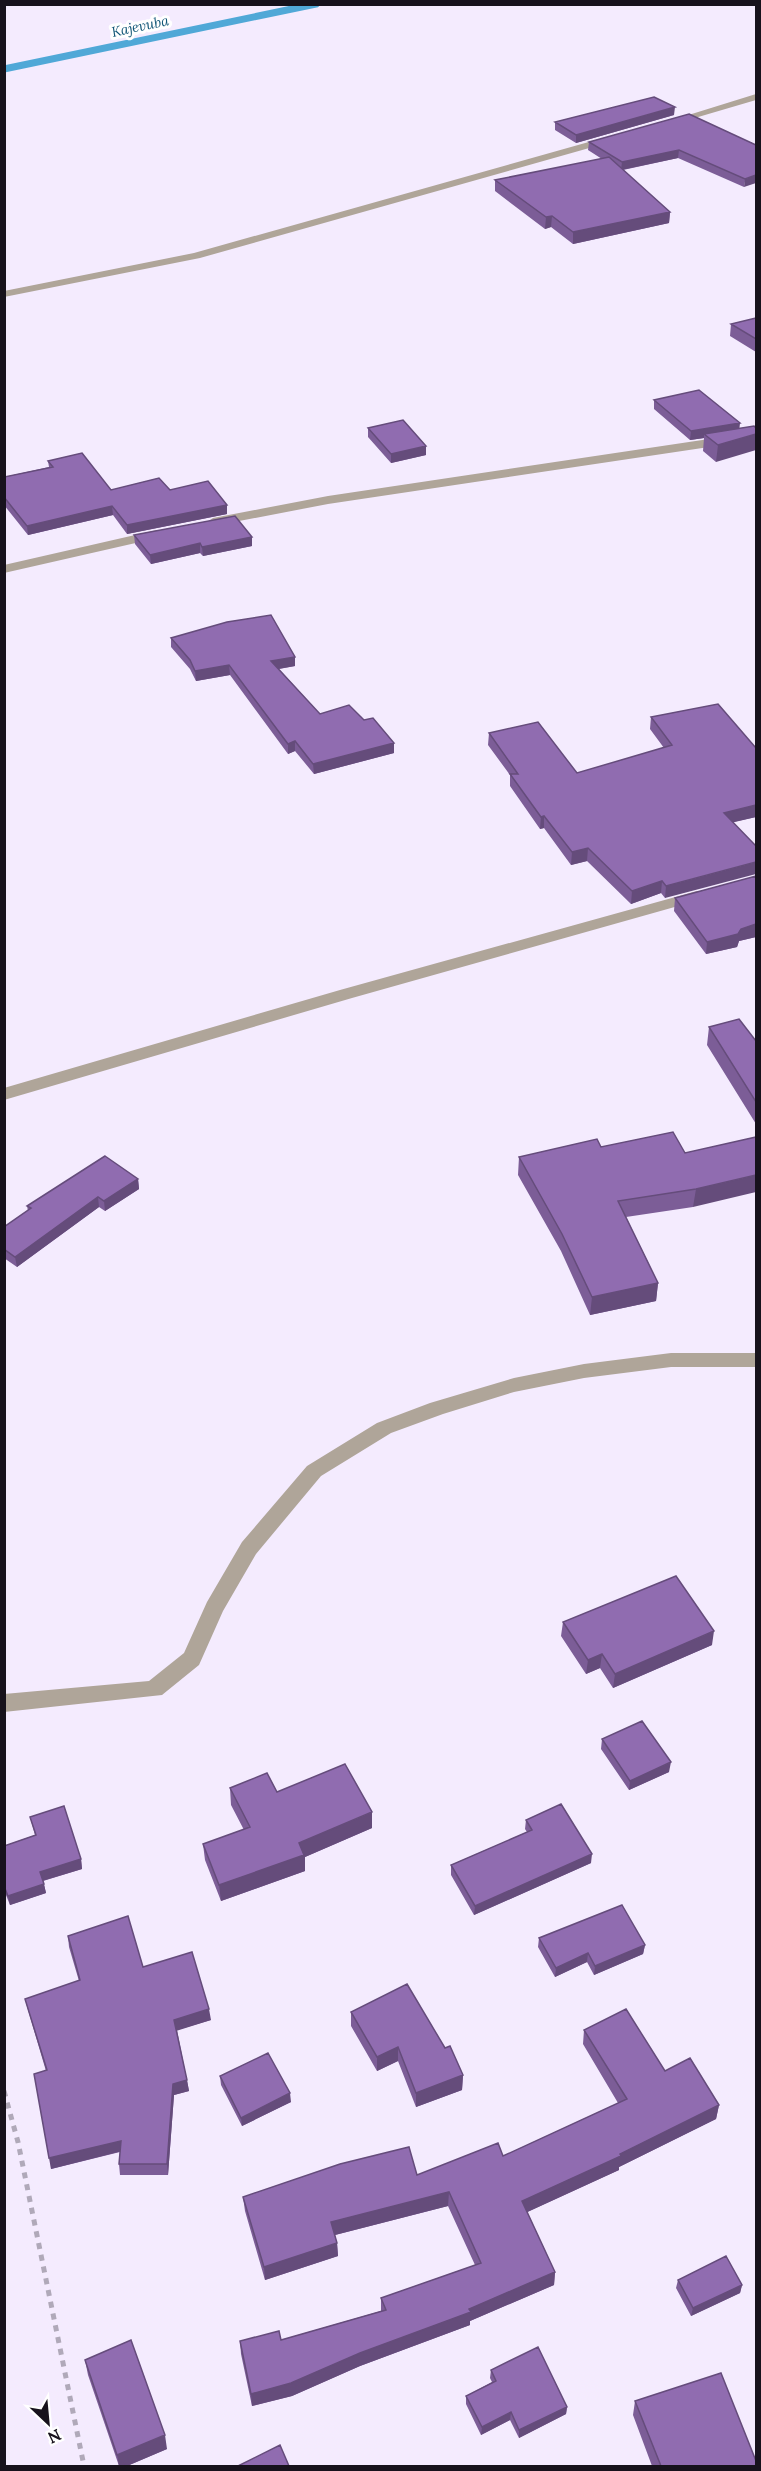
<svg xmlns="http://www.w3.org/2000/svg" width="761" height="2471" viewBox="0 0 761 2471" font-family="Lora,serif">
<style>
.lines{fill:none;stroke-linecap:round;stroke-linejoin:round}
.stream{stroke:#50a8d7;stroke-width:7}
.path{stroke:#b0a9b9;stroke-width:5;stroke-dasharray:6 6;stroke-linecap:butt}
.minor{fill:#afa599;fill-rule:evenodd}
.wall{fill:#7c5d97}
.shaded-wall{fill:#654c7b}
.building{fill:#906cb0;stroke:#654c7b;stroke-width:1.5}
.labels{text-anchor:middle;stroke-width:6;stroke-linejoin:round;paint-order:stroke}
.far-water-label{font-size:14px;font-style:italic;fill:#105576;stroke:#fff}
</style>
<rect width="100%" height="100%" fill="#f4ebfe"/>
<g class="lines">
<path class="stream" d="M 4,69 L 316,4"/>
<path class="path" d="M 4,2091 L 18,2142 L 84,2466"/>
<path class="minor" d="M 756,94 L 756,100 L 671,125 L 666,122 Z
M 610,136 L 615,139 L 614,141 L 200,258 L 4,297 L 4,291 L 194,253 Z
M 756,432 L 756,440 L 328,504 L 213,526 L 207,522 L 213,518 L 328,496 Z
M 157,530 L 163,534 L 162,537 L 4,573 L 4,565 Z
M 697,891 L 703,893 L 705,896 L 703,899 L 352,998 L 4,1100 L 4,1088 L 340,990 Z
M 671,1353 L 756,1353 L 756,1367 L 671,1367 L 584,1378 L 514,1392 L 443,1414 L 391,1433 L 321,1476 L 256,1554 L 223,1611 L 199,1665 L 162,1695 L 4,1712 L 4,1694 L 149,1681 L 184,1653 L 207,1602 L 242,1542 L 307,1466 L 377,1423 L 430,1403 L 514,1378 L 584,1364 Z"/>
</g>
<path class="wall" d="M 674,115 L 576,143 L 555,130 L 555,122 Z
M 589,142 L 752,142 L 744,187 L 678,158 L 623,170 L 670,212 L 669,223 L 573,244 L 551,227 L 545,229 L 495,191 L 495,180 L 602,159 L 588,150 Z
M 756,318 L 756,352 L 730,336 L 731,324 Z
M 654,400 L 740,423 L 716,462 L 703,451 L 704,438 L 690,440 L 654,409 Z
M 368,428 L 426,455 L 391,463 L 368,437 Z
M 48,461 L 111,490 L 170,490 L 227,505 L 227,514 L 127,534 L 113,515 L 28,535 L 4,505 L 4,477 L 49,467 Z
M 134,535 L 252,537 L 252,546 L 203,556 L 200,553 L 151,564 L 135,544 Z
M 171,638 L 295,657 L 295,666 L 279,669 L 320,714 L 364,720 L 394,743 L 394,753 L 314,774 L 295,751 L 288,754 L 230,675 L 196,681 L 190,669 L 171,647 Z
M 651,717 L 756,748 L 756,817 L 733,822 L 665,898 L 661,893 L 631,904 L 587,861 L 571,865 L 544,828 L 540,829 L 510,786 L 510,775 L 488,745 L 489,733 L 577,773 L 664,748 L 650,729 Z
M 756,876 L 756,937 L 739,941 L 737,947 L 706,954 L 674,911 L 675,898 Z
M 709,1027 L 756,1041 L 756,1124 L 707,1045 Z
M 756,1137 L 693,1207 L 626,1217 L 658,1283 L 656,1301 L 590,1315 L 561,1251 L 518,1175 L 519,1157 L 601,1147 L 685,1153 Z
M 138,1179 L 139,1189 L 105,1211 L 99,1207 L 17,1267 L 4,1258 L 4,1227 L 28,1211 L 27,1206 Z
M 563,1622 L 712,1645 L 613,1688 L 600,1668 L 586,1674 L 561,1636 Z
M 602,1739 L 669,1772 L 629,1790 L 601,1749 Z
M 230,1788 L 277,1792 L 372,1828 L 305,1857 L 305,1871 L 221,1901 L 205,1860 L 203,1844 L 244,1830 L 231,1805 Z
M 30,1817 L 81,1859 L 82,1869 L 43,1881 L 46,1893 L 10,1905 L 4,1890 L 4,1846 L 35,1835 Z
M 526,1820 L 591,1863 L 474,1915 L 451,1875 L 451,1865 L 527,1832 L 525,1829 Z
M 68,1936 L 143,1967 L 211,2020 L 177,2030 L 189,2091 L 174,2095 L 168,2175 L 120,2175 L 119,2164 L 120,2152 L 51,2169 L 46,2071 L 28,2010 L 25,1999 L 79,1981 L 69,1947 Z
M 539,1938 L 645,1945 L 643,1954 L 594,1975 L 587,1962 L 555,1977 L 538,1947 Z
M 351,2012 L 445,2048 L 463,2075 L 462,2090 L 416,2107 L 398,2061 L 377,2071 L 351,2026 Z
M 584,2030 L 665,2071 L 719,2105 L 716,2119 L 619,2167 L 619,2170 L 527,2212 L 555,2272 L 554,2285 L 470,2321 L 470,2325 L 360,2366 L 292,2396 L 252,2406 L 241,2354 L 240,2341 L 281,2340 L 381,2311 L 381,2298 L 475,2265 L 448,2206 L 335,2235 L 337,2243 L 338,2256 L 265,2280 L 245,2211 L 243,2197 L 417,2175 L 503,2156 L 618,2103 L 583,2044 Z
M 220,2076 L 291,2102 L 242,2126 L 221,2085 Z
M 678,2280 L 742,2285 L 740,2293 L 691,2316 L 676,2288 Z
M 85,2360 L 167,2449 L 127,2466 L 119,2466 L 88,2375 Z
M 491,2370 L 567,2407 L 566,2414 L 519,2438 L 510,2420 L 481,2435 L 466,2404 L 466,2396 L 492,2382 L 490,2378 Z
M 635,2401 L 756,2466 L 652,2466 L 633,2415 Z"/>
<path class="shaded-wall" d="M 675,107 L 674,115 L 576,143 L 576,135 Z
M 679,150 L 678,158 L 621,170 L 622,162 Z
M 756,175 L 756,183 L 744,187 L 745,179 Z
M 670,212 L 669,223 L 573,244 L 573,232 Z
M 552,216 L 551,227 L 545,229 L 546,217 Z
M 740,423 L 739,432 L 704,434 L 704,438 L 690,440 L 691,431 Z
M 756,434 L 756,450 L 716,462 L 718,445 Z
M 426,446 L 426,455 L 391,463 L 391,454 Z
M 227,505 L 227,514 L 127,534 L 127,525 Z
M 112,506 L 113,515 L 28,535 L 27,526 Z
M 252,537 L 252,546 L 203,556 L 202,547 Z
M 200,543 L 200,553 L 151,564 L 150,555 Z
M 295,657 L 295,666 L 272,670 L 271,661 Z
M 229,665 L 230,675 L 196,681 L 195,671 Z
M 295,741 L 295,751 L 288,754 L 288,744 Z
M 394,743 L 394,753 L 314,774 L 313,764 Z
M 756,805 L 756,817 L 722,825 L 724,813 Z
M 544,816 L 544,828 L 540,829 L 541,817 Z
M 588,848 L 587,861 L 571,865 L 572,852 Z
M 756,862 L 756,874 L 665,898 L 666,886 Z
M 662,881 L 661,893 L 631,904 L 632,891 Z
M 756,924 L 756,937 L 739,941 L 737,947 L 706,954 L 707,942 L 741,929 Z
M 756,1175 L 756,1192 L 693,1207 L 696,1189 Z
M 138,1179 L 139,1189 L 105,1211 L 104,1201 Z
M 98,1197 L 99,1207 L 17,1267 L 15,1257 Z
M 658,1283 L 656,1301 L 590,1315 L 592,1297 Z
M 714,1631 L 712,1645 L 613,1688 L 615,1674 Z
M 602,1654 L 600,1668 L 586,1674 L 588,1660 Z
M 671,1762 L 669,1772 L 629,1790 L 630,1781 Z
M 372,1812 L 372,1828 L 305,1857 L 305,1871 L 221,1901 L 219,1885 L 299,1843 Z
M 592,1854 L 591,1863 L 474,1915 L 475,1906 Z
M 81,1859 L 82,1869 L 42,1881 L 40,1872 Z
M 44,1884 L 46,1893 L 10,1905 L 8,1896 Z
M 645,1945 L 643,1954 L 594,1975 L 595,1966 Z
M 588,1953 L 587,1962 L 555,1977 L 556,1968 Z
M 209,2009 L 211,2020 L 176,2031 L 174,2020 Z
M 398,2047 L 398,2061 L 377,2071 L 377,2057 Z
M 463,2075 L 462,2090 L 416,2107 L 416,2093 Z
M 187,2080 L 189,2091 L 174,2095 L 168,2175 L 167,2164 L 173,2084 Z
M 290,2093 L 291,2102 L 242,2126 L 241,2118 Z
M 719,2105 L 716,2119 L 619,2167 L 619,2170 L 521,2215 L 522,2201 Z
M 121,2141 L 122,2151 L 51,2169 L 49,2158 Z
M 449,2192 L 448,2206 L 331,2236 L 331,2222 Z
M 337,2243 L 338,2256 L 265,2280 L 264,2267 Z
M 555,2272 L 554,2285 L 470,2321 L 470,2325 L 360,2366 L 292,2396 L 252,2406 L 251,2394 L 360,2353 L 469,2309 Z
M 742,2285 L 740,2293 L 691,2316 L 693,2308 Z
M 567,2407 L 566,2414 L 519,2438 L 519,2430 Z
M 511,2412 L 510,2420 L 481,2435 L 482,2427 Z
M 165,2435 L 167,2449 L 127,2466 L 119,2466 L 117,2455 Z"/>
<path class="building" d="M 654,97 L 675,107 L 576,135 L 555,122 Z
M 689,114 L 756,145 L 756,175 L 745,179 L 679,150 L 622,162 L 589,142 Z
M 609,157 L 670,212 L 573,232 L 552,216 L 546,217 L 495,180 Z
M 756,318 L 756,339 L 731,324 Z
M 699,390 L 740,423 L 691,431 L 654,400 Z
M 403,420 L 426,446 L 391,454 L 368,428 Z
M 754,426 L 756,428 L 756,434 L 718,445 L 704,434 Z
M 82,453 L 111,490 L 159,478 L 170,490 L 208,481 L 227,505 L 127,525 L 112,506 L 27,526 L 4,497 L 4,477 L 53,467 L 48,461 Z
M 235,516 L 252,537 L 202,547 L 200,543 L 150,555 L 134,535 Z
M 271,615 L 295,657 L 271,661 L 320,714 L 349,705 L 364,720 L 373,718 L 394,743 L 313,764 L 295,741 L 288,744 L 229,665 L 195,671 L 190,660 L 171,638 L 227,622 Z
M 718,704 L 756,748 L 756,805 L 724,813 L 756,846 L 756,862 L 666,886 L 662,881 L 632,891 L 588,848 L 572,852 L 544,816 L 541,817 L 510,774 L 518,774 L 489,733 L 538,722 L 577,773 L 672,745 L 651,717 Z
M 756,876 L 756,924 L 741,929 L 738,934 L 707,942 L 675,898 Z
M 739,1019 L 756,1041 L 756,1102 L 709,1027 Z
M 673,1132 L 685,1153 L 756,1137 L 756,1175 L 696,1189 L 618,1201 L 658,1283 L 592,1297 L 562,1234 L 519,1157 L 597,1139 L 601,1147 Z
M 105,1156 L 138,1179 L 104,1201 L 98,1197 L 15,1257 L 4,1249 L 4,1227 L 31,1208 L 27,1206 Z
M 676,1576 L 714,1631 L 615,1674 L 602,1654 L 588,1660 L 563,1622 Z
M 642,1721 L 671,1762 L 630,1781 L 602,1739 Z
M 345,1764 L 372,1812 L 299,1843 L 304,1855 L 219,1885 L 203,1844 L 250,1827 L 230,1788 L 267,1773 L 277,1792 Z
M 561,1804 L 592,1854 L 475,1906 L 451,1865 L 532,1830 L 526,1820 Z
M 64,1806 L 81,1859 L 40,1872 L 44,1884 L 8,1896 L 4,1886 L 4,1846 L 36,1835 L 30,1817 Z
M 622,1905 L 645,1945 L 595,1966 L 588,1953 L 556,1968 L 539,1938 Z
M 128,1916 L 143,1967 L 192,1952 L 209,2009 L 174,2020 L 187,2080 L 173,2084 L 167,2164 L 119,2164 L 121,2141 L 49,2158 L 34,2074 L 47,2070 L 25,1999 L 80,1980 L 68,1936 Z
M 407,1984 L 445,2048 L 450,2046 L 463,2075 L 416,2093 L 398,2047 L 377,2057 L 351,2012 Z
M 626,2009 L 665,2071 L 690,2058 L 719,2105 L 620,2154 L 621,2156 L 522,2201 L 555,2272 L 469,2309 L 471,2312 L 360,2353 L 291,2383 L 251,2394 L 240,2341 L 279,2331 L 281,2340 L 386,2310 L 381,2298 L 481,2263 L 449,2192 L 331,2222 L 337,2243 L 264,2267 L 243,2197 L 340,2164 L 409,2147 L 417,2175 L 498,2143 L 503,2156 L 627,2099 L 584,2030 Z
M 268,2053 L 290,2093 L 241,2118 L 220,2076 Z
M 726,2256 L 742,2285 L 693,2308 L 678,2280 Z
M 131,2340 L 165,2435 L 117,2455 L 85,2360 Z
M 538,2347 L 567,2407 L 519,2430 L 511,2412 L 482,2427 L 466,2396 L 496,2381 L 491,2370 Z
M 721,2373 L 756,2461 L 756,2466 L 661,2466 L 635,2401 Z
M 280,2445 L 289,2466 L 238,2466 Z"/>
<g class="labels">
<g class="far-water-label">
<text transform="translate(140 26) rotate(-12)" y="5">Kajevuba</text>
</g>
</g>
<rect width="761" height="2471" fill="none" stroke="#17121c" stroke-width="12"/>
<g transform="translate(48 2423) rotate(154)" stroke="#ffffff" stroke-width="4.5" paint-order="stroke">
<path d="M0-4.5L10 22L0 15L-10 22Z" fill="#17121c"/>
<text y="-9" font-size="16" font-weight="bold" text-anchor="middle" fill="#17121c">N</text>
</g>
</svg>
